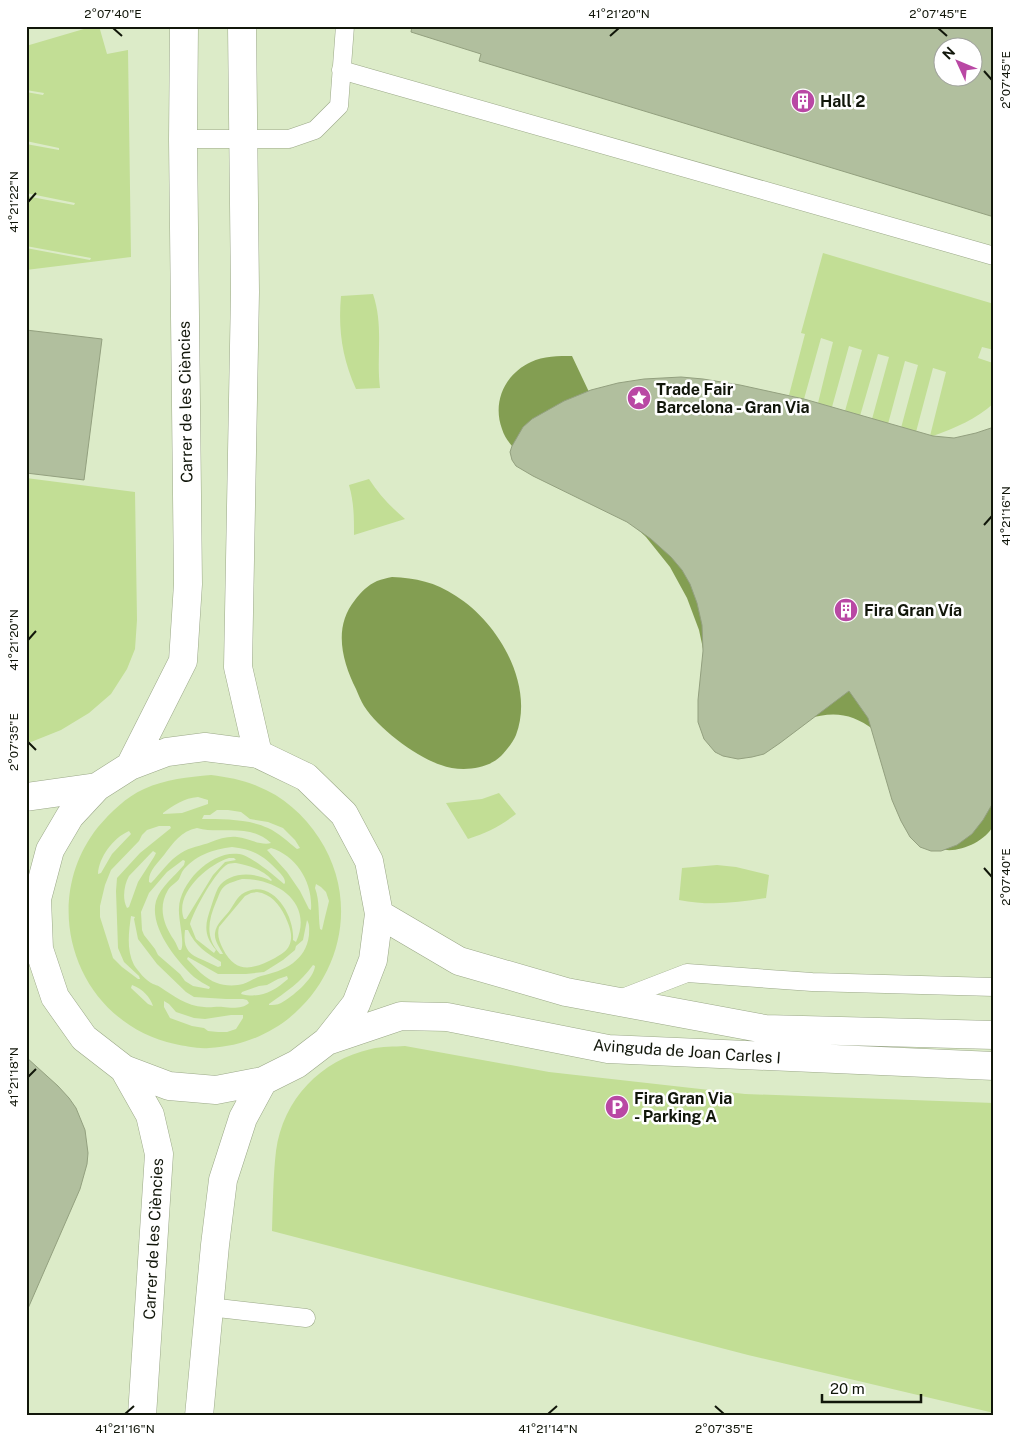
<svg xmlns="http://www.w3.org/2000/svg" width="1020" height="1442" viewBox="0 0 1020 1442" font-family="'Public Sans',sans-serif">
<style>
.green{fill:#c2de95;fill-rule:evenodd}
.water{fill:#839e52}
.building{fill:#b1bf9e;stroke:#93a07f;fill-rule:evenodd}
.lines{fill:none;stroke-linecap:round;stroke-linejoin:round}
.service-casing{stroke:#9ba888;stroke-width:19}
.minor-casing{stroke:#9ba888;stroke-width:29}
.service{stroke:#fff;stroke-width:18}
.minor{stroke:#fff;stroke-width:28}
.ticks{fill:none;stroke:#11160a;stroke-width:2}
.labels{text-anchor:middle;stroke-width:5;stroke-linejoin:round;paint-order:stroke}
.poi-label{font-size:16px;font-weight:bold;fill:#11160a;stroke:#fff;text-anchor:start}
.street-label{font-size:16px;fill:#11160a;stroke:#fff}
.neatline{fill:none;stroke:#11160a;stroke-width:2}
.ticks-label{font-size:12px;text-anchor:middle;fill:#11160a}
</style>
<rect width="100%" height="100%" fill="#dcebc8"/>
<path class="green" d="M 94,26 L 99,26 L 107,54 L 128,50 L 131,257 L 26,270 L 26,248 L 90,260 L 91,258 L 26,246 L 26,196 L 74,205 L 75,203 L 26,193 L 26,144 L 59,150 L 59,148 L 26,141 L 26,92 L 43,95 L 44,93 L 26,90 L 26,46 Z
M 823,253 L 994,304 L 994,350 L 982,347 L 978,358 L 993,363 L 994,362 L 994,403 C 975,420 957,427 933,436 L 930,436 L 946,372 L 933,368 L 916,432 L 901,428 L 918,365 L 905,361 L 888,424 L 872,419 L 889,357 L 878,354 L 860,416 L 845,411 L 862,350 L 849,346 L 832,407 L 818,403 L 833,342 L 821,338 L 804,399 L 789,395 L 805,334 L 801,333 Z
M 373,294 C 384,327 376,355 380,388 L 356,389 C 342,358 338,329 341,296 Z
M 26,478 L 135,492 L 137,620 L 135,649 L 127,669 L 111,694 L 89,713 L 61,730 L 26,744 Z
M 369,479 C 379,495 391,507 405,519 L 354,535 C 354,517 354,502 349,485 Z
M 211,775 C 227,777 243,780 257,786 C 283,796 304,815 319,838 C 377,927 314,1043 209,1048 C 198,1049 185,1046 175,1044 C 77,1023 36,905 98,827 C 111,812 126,797 144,789 C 166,779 188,777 211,775 ZM 198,797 L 208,800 L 208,804 L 182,813 L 163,814 L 163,813 C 174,805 184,798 198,797 ZM 217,810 L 228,810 L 241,812 L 250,819 L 268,822 L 283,828 L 295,840 L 300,848 L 297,849 C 288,842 279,833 268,828 C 249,819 223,819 202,819 L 204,815 L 210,815 ZM 159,826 L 170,826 L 171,828 L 140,853 L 117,878 L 116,891 L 118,948 L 124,962 L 139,976 L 140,979 L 138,979 L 122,967 L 113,958 L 100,917 L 100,906 L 105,885 L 111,870 L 139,841 L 142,835 L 147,830 ZM 197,828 C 222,835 248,822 271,843 C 261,846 248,838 237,837 C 228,836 219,839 211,842 C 201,846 190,847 181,853 C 169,860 161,873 151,883 L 149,882 C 148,871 158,863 164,855 C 173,843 181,831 197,828 ZM 129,831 L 131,834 L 112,854 L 101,873 L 98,874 C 99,857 113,838 129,831 ZM 232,847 C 254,849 265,857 280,873 C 283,877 285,878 285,883 L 284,884 C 275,876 250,855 239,854 C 212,850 180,882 179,908 C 178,919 185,943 181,950 L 179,950 C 177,946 176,943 174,940 C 163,924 158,907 168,890 C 171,885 176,883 179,879 C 180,877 181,874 182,872 C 193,856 214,849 232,847 ZM 271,848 C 297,856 313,883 311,910 L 309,909 L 300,891 L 287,872 L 268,851 L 267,850 ZM 153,851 L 156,853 L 154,857 L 138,882 L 129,907 L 127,908 C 122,899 124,885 129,876 ZM 229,858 L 234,858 L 236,860 L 225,862 L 213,875 L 186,919 L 184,919 C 174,894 207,865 229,858 ZM 183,860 L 185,861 L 184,865 C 175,876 161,886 156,901 C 149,927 176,960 194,977 C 199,981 205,984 210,987 L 209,989 L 193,986 L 185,981 L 180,974 L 158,955 L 155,949 L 144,935 L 142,930 L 141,912 L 149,893 L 167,872 ZM 236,863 C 248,865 264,870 272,880 L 271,881 C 255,872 229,871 218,888 C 215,894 213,901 211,907 C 205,924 203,935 216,950 L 214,953 L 196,939 L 190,924 C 194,910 216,870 228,864 C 231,863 234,863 236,863 ZM 242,879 C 277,878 314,903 296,942 L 293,940 C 295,918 275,881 248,891 C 238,894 235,903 230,910 C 225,917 216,924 215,933 C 214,941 220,948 223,954 L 220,954 C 205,938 208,921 216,902 C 219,896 220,889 226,885 C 231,882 236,881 242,879 ZM 316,884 L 321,887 L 326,892 L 329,901 L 325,917 L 322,930 L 320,929 C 318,915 320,901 315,888 ZM 257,892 C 271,894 279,904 285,916 C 289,925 294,936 289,946 C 287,951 280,955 275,958 C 254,969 236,975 223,949 C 219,941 217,935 219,927 L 245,896 L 251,893 ZM 131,916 L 135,917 L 134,919 L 138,939 L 157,964 L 186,992 L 194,997 L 226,999 L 243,999 L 247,1000 L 249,1003 C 243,1009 231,1008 223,1007 C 217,1006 211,1008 204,1007 C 186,1006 174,996 160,987 C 157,985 155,985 153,984 C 146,981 138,971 134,965 C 126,949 129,931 131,916 ZM 307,920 C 310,925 309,929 309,935 C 306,961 284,971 261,976 C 255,978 249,982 243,984 C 237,986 223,986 217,983 C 205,979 196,968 187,959 L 188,957 L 218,974 L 246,974 L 264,972 L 283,960 L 295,950 L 296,946 L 303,940 ZM 185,930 L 188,930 C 195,946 207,953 221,962 L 221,966 L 218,967 C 213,965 208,962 203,960 C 187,954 183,947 185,930 ZM 313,965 L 315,966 C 314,979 292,997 281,1003 C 277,1005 273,1005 269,1005 L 269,1004 C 286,992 301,982 313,965 ZM 287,976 L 288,979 C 274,991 261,999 241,994 L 242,992 L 259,986 L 267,985 L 278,979 ZM 132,985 C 143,989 150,997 153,1006 L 148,1004 L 131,988 ZM 164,1001 L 169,1004 L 176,1012 L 194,1018 L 205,1019 L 231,1015 L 243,1015 L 243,1018 L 236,1029 L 227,1032 L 218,1032 L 208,1031 L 204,1028 L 192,1026 L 170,1018 L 164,1007 Z
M 499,793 L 516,814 C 499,827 488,832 468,839 L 446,803 L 482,799 Z
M 717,865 L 736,867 L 769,875 L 766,898 C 736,903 709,906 679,900 L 682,868 Z
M 405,1046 L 549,1072 L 745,1094 L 994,1103 L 994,1413 L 748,1355 L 272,1231 C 273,1204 273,1177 276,1151 C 283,1099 321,1060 371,1049 C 382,1046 394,1047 405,1046 Z"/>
<path class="water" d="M 572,356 L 589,392 L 846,674 L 994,785 C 994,794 996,819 993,826 C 985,842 957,854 941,849 L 874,730 C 852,713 833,711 807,719 L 705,658 L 699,630 L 687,598 L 670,567 L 646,537 L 628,520 L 519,454 C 512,446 505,439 502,429 C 492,402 505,374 531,362 C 543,356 559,356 572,356 Z
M 392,577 C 416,578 435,582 456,596 C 498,622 535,685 516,735 C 513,742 507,750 501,756 C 487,770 459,772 441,765 C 416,757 378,728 364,706 C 361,701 358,694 356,689 C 342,661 333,627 355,600 C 361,592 368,585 377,581 C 382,579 387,578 392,577 Z"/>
<path class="building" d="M 412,26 L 994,26 L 994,217 L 479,61 L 481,54 L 411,32 ZM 942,48 L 972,48 L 972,78 L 942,78 Z
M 26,330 L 102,339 L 84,480 L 26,473 Z
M 681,377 L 703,379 L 740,385 L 804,399 L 933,436 L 954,438 L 976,433 L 994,427 L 994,801 L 983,820 L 972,834 L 957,845 L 941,851 L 931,851 L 920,847 L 910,837 L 901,821 L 892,800 L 868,718 L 849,691 L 780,743 L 764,754 L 752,757 L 738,759 L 723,756 L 715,752 L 704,739 L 698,722 L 698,700 L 703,651 L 702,625 L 697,603 L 690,584 L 682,570 L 671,557 L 651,539 L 627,522 L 533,476 L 516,466 L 512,460 L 510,452 L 512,446 L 523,427 L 532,419 L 564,401 L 591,390 L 618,383 L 644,379 Z
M 26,1057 L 58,1086 L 69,1098 L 76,1108 L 85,1130 L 88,1153 L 87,1164 L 80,1189 L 26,1313 Z"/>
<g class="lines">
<g class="service-casing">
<path id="service" d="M 341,70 L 994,256
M 183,139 L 289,139 L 315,130 L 339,106 L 345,26
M 617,1000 L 687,973 L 812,982 L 994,987
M 209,1307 L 306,1318"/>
</g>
<g class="minor-casing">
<path id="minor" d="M 242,26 L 245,292 L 238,667 L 258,754
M 130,766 L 183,661 L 188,584 L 183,139 L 184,26
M 26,797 L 97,787
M 379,914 L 459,961 L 566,992 L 765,1029 L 994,1035
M 26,929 L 39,949 L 55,997 L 84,1038 L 124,1069 L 169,1086 L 216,1090 L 263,1081 L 297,1064 L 327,1041 L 356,1004 L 373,960 L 379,914 L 369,861 L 344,814 L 306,777 L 258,754 L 205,747 L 167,752 L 130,766 L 97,787 L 70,816 L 50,850 L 37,899 L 39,949
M 327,1041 L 401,1016 L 447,1017 L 608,1049 L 994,1066
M 124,1069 L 150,1115 L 159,1154 L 142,1416
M 199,1416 L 215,1245 L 223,1180 L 243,1118 L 263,1081"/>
</g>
<use href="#service" class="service"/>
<use href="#minor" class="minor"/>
</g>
<path class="ticks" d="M 113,28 L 122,36M 938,28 L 947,36M 610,36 L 619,28M 984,71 L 992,80M 28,202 L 36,193M 984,525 L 992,516M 28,640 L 36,631M 28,742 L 36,750M 984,868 L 992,877M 28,1077 L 36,1069M 715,1406 L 724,1414M 125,1414 L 134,1406M 548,1414 L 557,1406"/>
<defs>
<g id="building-disc" transform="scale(1.25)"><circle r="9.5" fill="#b948a4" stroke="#fff"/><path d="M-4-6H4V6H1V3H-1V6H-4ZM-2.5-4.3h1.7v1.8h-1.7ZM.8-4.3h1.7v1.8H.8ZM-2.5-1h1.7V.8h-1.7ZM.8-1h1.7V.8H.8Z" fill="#fff"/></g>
<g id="sight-disc" transform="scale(1.25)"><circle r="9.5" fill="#b948a4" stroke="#fff"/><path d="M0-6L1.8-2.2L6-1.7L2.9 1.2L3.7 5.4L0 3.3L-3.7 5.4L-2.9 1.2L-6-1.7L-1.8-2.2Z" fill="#fff"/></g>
<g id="parking-disc" transform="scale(1.25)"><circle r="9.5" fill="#b948a4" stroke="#fff"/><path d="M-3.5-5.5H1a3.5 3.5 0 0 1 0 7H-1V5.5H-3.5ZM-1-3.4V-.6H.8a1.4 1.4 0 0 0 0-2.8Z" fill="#fff"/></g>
</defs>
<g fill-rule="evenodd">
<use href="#building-disc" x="803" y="101"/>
<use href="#sight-disc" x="639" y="398"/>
<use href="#building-disc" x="846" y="610"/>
<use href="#parking-disc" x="617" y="1107"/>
</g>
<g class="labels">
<g class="poi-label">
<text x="820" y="107">Hall 2</text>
<text x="656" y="395">Trade Fair<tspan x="656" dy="18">Barcelona - Gran Via</tspan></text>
<text x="864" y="616">Fira Gran Vía</text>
<text x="634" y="1104">Fira Gran Via<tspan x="634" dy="18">- Parking A</tspan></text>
</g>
<g class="street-label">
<text transform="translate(185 402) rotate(-91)" y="6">Carrer de les Ciències</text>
<text transform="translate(687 1051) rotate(4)" y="6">Avinguda de Joan Carles I</text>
<text transform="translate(153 1239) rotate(-87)" y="6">Carrer de les Ciències</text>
</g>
</g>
<rect width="1020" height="1442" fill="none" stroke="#ffffff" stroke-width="55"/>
<g transform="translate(958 62) rotate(314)"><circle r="24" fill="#ffffff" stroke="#a0a29d"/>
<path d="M0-4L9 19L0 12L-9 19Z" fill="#b948a4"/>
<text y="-8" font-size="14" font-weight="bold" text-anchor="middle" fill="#11160a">N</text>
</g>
<path d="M822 1394v8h99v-8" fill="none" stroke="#11160a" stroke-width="2.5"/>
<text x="830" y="1394" font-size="15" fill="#11160a" stroke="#ffffff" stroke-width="4" paint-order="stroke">20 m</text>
<rect x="28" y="28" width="964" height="1386" class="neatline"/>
<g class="ticks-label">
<text x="113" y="18">2°07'40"E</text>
<text x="619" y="18">41°21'20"N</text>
<text x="938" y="18">2°07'45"E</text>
<text transform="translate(1006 80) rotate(-90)" y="4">2°07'45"E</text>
<text transform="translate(14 202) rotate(-90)" y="4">41°21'22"N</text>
<text transform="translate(1006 516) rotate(-90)" y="4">41°21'16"N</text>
<text transform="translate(14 640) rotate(-90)" y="4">41°21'20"N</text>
<text transform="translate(14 742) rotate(-90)" y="4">2°07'35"E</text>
<text transform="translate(1006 877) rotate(-90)" y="4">2°07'40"E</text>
<text transform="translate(14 1077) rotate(-90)" y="4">41°21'18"N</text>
<text x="125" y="1433">41°21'16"N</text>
<text x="548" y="1433">41°21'14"N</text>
<text x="724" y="1433">2°07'35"E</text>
</g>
</svg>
